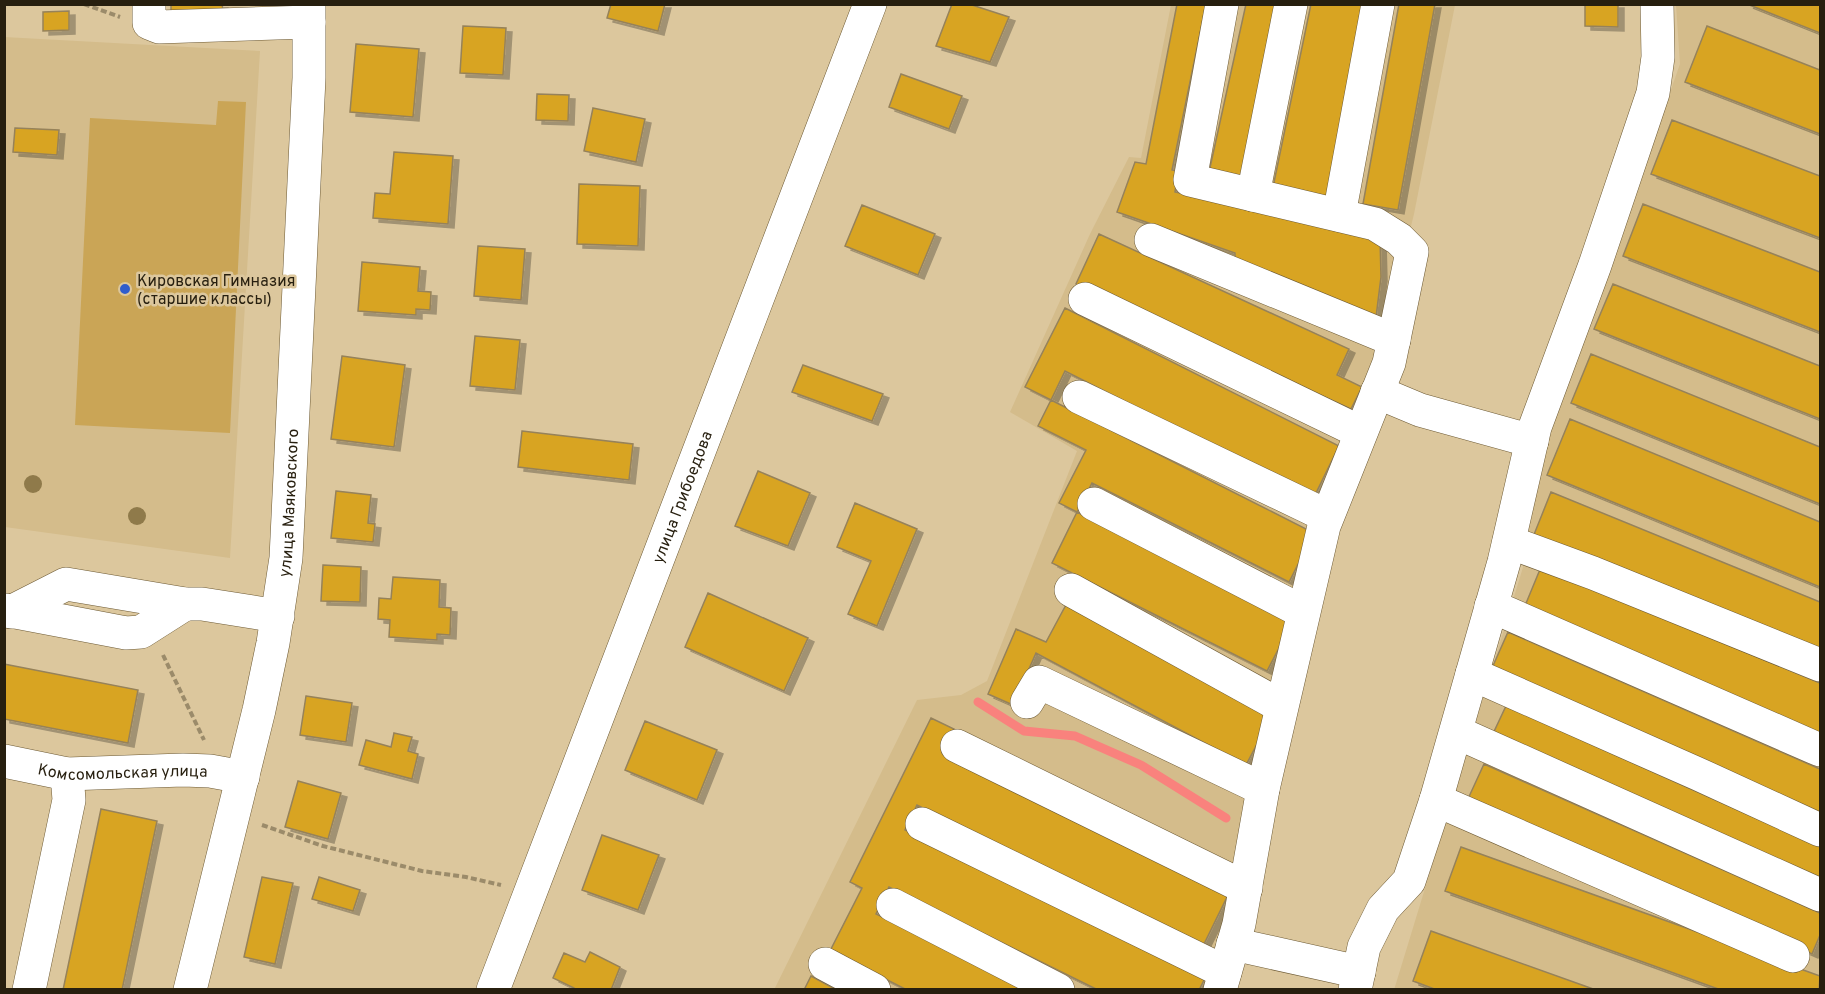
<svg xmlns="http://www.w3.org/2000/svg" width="1825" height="994" viewBox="0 0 1825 994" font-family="Overpass,sans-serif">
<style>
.built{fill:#d4bc8b}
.green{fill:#caa556}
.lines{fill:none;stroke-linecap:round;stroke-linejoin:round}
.stream{stroke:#f9827d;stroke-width:9}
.building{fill:#d8a422;stroke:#96825a;stroke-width:1.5;filter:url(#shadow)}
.minor-casing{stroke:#6d5a34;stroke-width:34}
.path{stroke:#9b8b6a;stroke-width:4;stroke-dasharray:6 3;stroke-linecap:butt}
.minor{stroke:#fff;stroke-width:33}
.tree{fill:#8f7a4a}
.poi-dot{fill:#305dcc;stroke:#dcc79d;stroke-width:2}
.labels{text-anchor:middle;stroke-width:5;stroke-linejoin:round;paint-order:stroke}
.poi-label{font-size:16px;fill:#271f0f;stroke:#dcc79d;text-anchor:start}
.street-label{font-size:16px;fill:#271f0f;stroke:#dcc79d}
</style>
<defs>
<filter id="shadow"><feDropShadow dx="6" dy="4" stdDeviation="0" flood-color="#0004"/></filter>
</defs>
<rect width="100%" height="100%" fill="#dcc79d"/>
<path class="built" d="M 1171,5 L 1455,5 L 1414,214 L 1372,383 L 1209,989 L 774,990 L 917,700 L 961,695 L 987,681 L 1077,451 L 1010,412 L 1090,234 L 1129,157 L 1141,158 Z
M 1676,5 L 1820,5 L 1820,989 L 1394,990 L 1524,564 L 1537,462 L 1599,295 L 1680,64 Z
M 4,37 L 260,51 L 230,558 L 5,527 Z"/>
<path class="green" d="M 218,101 L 246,102 L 230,433 L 75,425 L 90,118 L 216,125 Z"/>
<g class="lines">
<path class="stream" d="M 978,702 L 1024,731 L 1075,736 L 1141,765 L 1226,818"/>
</g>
<path class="building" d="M 171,4 L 222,4 L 223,10 L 171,11 Z
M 611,4 L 665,4 L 658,31 L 607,18 Z
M 952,4 L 969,4 L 1009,17 L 990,62 L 936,46 Z
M 1177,4 L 1206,4 L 1172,170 L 1178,171 L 1175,192 L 1380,238 L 1381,277 L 1376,317 L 1235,267 L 1235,253 L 1117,212 L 1135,162 L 1146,164 Z
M 1246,4 L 1278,4 L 1241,179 L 1209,172 Z
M 1311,4 L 1369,4 L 1328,199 L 1273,187 Z
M 1399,4 L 1435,4 L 1398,210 L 1363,204 Z
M 1585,4 L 1618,4 L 1618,27 L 1585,26 Z
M 1747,4 L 1820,4 L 1820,33 Z
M 69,11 L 69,30 L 43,31 L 43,12 Z
M 463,26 L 506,28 L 503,75 L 460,73 Z
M 1707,26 L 1820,70 L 1820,134 L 1685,82 Z
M 356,44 L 419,49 L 413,117 L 350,112 Z
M 901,74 L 962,96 L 949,129 L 889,107 Z
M 537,94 L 569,95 L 568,121 L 536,120 Z
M 593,108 L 645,119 L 636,162 L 584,151 Z
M 1672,120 L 1820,176 L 1820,238 L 1651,174 Z
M 15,128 L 59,130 L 57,155 L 13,152 Z
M 394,152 L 453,156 L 448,224 L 373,218 L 375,193 L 390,194 Z
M 579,184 L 640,186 L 638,246 L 577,244 Z
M 1643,204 L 1820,272 L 1820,332 L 1623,256 Z
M 862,205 L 935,234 L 918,275 L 845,246 Z
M 1099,234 L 1349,349 L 1337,375 L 1362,387 L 1351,409 L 1076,284 Z
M 478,246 L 525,249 L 521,300 L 474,296 Z
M 362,262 L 420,267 L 418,291 L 431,292 L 430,310 L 416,309 L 416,315 L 358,311 Z
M 1613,284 L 1820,366 L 1820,419 L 1594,329 Z
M 1065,308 L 1339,446 L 1314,497 L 1065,371 L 1051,400 L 1025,387 Z
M 475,336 L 520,340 L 515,390 L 470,386 Z
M 1591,354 L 1820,447 L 1820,504 L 1571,403 Z
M 342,356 L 405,365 L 394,447 L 331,439 Z
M 803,365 L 883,394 L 872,421 L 792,392 Z
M 1051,400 L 1314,533 L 1289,582 L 1092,483 L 1077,512 L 1059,503 L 1086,450 L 1038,426 Z
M 1570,419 L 1820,522 L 1820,587 L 1547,475 Z
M 522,431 L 633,444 L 629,480 L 518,467 Z
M 758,471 L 810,493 L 788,546 L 735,526 Z
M 336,491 L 371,495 L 368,523 L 375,524 L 373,542 L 331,538 Z
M 1551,492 L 1820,602 L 1820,655 L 1533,537 Z
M 855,503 L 917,529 L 877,626 L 848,614 L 871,561 L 837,547 Z
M 1077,512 L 1293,621 L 1267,671 L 1052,563 Z
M 323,565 L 361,567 L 360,602 L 321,601 Z
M 1541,567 L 1820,683 L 1820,737 L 1522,613 Z
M 393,577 L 440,580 L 439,607 L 451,608 L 450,635 L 437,634 L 437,640 L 389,637 L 390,620 L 378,619 L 379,598 L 391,599 Z
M 708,593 L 808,638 L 784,691 L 685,647 Z
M 1067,603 L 1273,714 L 1246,765 L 1036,653 L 1013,705 L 988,694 L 1016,629 L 1046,642 Z
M 1508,632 L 1820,769 L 1820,822 L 1488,677 Z
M 4,664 L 138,690 L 128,743 L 4,719 Z
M 306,696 L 352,703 L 346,742 L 300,735 Z
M 1506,706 L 1820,847 L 1820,887 L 1491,738 Z
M 931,718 L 954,729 L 942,753 L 1228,895 L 1203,946 L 917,805 L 905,830 L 1205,978 L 1199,990 L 1098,990 L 889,887 L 876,914 L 1029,990 L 907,990 L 830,951 L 862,888 L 850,882 Z
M 645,721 L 717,750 L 697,800 L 625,770 Z
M 394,733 L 412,737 L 408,751 L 418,754 L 412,779 L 359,765 L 366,740 L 391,747 Z
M 1484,764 L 1820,913 L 1820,935 L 1812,954 L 1467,801 Z
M 298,781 L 341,793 L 328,839 L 285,827 Z
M 101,809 L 157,821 L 122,990 L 63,990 Z
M 602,835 L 659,855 L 638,910 L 582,890 Z
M 1461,847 L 1820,976 L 1819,990 L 1721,990 L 1445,891 Z
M 262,877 L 293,883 L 275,964 L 244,957 Z
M 319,877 L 360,890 L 353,911 L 312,899 Z
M 1431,931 L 1596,990 L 1437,990 L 1413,981 Z
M 590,952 L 620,967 L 611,990 L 574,990 L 574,988 L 553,978 L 564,953 L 585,962 Z
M 811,976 L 837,990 L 804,990 Z"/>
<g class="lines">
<g class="minor-casing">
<g id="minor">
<path d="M 149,4 L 149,23 L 159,27 L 309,22"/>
<path d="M 1253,195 L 1291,4"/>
<path d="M 1339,215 L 1378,4"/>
<path d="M 1151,240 L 1394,340"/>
<path d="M 1085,299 L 1360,432"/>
<path d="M 1377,392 L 1420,410 L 1532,441"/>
<path d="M 1079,397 L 1327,516"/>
<path d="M 1094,504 L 1303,612"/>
<path d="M 1509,542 L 1593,573 L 1820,665"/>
<path d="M 1071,590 L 1281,706"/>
<path d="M 1491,606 L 1820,750"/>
<path d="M 5,610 L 126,633 L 141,632 L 185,604"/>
<path d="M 11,612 L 66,584 L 185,604 L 202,604 L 278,616"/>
<path d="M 1472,674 L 1698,774 L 1820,830"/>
<path d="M 1027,702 L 1039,682 L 1263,789"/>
<path d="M 1456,732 L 1820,895"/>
<path d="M 957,746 L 1246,888"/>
<path id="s1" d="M 4,761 L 67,774 L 183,770 L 210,771 L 243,777"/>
<path d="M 1436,800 L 1793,956"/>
<path d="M 922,824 L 1225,972"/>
<path d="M 893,905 L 1058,990"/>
<path d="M 1233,944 L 1359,972"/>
<path d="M 825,964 L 874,990"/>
<path d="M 29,990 L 69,800 L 67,774"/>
<path id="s2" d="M 190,990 L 259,710 L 273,643 L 286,558 L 309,78 L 309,4"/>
<path id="s3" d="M 493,990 L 870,4"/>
<path d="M 1220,990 L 1239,924 L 1263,789 L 1324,526 L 1389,363 L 1412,252 L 1399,239 L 1375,224 L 1190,180 L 1222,4"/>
<path d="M 1355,990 L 1364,947 L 1383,909 L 1409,881 L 1436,800 L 1504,562 L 1535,427 L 1595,265 L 1653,93 L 1658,57 L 1657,4"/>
</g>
</g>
<path class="path" d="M 84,4 L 120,17
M 163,655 L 204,740
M 262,825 L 323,846 L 422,871 L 466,877 L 501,885"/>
<use href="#minor" class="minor"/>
</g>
<g class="tree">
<circle cx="33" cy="484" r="9"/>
<circle cx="137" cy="516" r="9"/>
</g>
<circle class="poi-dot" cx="125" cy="289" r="6"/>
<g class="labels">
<g class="poi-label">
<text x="137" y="286">Кировская Гимназия<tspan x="137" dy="18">(старшие классы)</tspan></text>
</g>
<g class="street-label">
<text dy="6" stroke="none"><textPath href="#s3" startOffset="528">улица Грибоедова</textPath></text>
<text dy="6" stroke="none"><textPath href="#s2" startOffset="498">улица Маяковского</textPath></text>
<text dy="6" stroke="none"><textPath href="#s1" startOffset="120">Комсомольская улица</textPath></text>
</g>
</g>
<rect width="1825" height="994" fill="none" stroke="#271f0f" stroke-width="12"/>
</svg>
